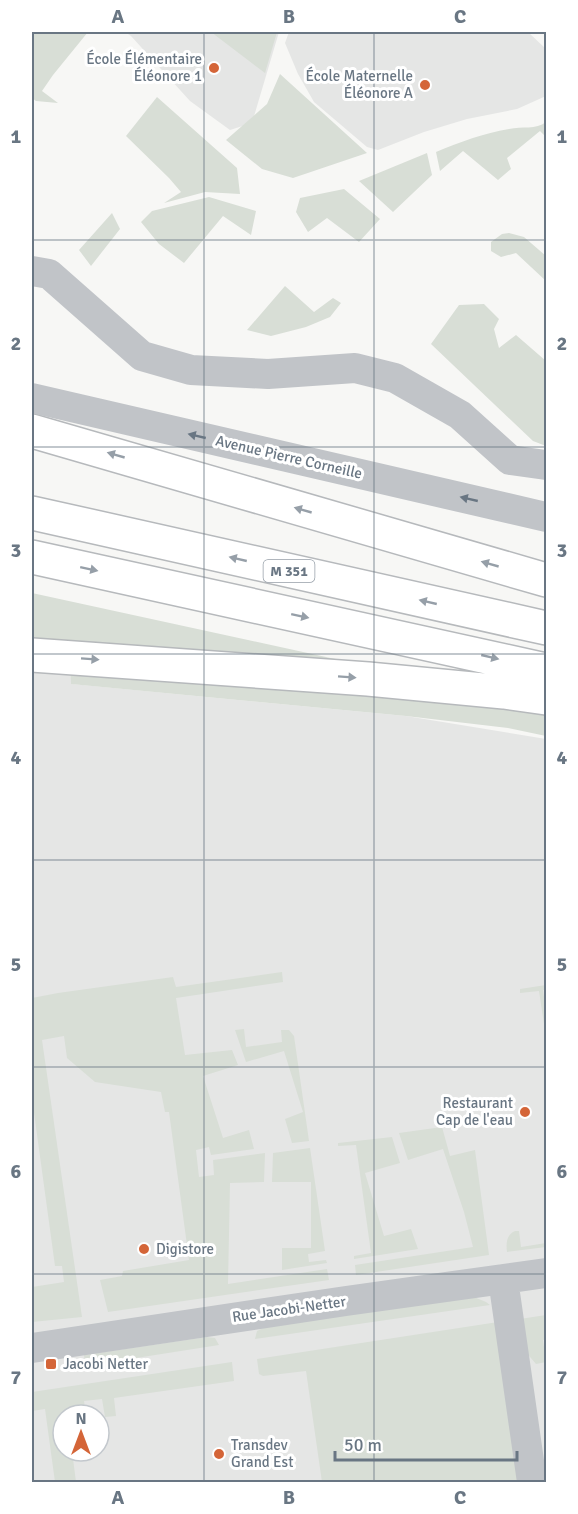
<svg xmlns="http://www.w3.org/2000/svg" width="578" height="1514" viewBox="0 0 578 1514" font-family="Signika,sans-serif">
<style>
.built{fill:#e5e6e5;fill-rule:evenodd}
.green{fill:#d8ded6}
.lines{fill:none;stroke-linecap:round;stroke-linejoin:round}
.highway-casing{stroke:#b6b9bc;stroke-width:36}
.minor{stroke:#c1c4c8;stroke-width:30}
.highway{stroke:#fff;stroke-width:33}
.oneway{fill:#697683}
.oneway2{fill:#969fa8}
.grid{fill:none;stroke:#697683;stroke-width:1.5;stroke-opacity:0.55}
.poi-dot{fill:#d46538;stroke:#fff;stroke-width:2}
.labels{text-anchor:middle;stroke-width:6;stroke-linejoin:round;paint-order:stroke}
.shield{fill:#fff;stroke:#969fa8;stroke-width:1.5}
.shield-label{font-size:14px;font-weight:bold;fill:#697683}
.poi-label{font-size:15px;fill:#697683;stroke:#fff;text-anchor:end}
.street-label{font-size:15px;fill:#697683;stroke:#fff}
.neatline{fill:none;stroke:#697683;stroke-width:2}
.grid-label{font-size:20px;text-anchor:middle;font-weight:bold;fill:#697683}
</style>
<rect width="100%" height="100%" fill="#f7f7f5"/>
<path class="built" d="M 125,32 L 279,32 L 252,123 L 230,130 L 190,101 L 131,36 Z
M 289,32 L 528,32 L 546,49 L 546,96 L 517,109 L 467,119 L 424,132 L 378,150 L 367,147 L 314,102 L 298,74 L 285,43 Z
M 32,643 L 70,646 L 72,684 L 406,716 L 546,739 L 546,1482 L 32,1482 ZM 63,1415 L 99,1415 L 99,1451 L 63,1451 Z"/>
<path class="green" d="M 32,32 L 88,32 L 53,75 L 42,91 L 58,103 L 36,101 L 32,98 Z
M 211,32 L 277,32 L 265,73 Z
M 280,74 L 367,153 L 293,178 L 262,169 L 226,140 L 267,104 Z
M 157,97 L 237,168 L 240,194 L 205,192 L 164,203 L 181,192 L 169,178 L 126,136 Z
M 546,122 L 546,137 L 540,131 L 507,158 L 511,169 L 498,180 L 463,151 L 440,171 L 436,152 C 460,142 484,133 509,129 C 522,126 536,130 546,122 Z
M 427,153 L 432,175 L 393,212 L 359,181 Z
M 344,189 L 380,219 L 359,242 L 327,218 L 308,232 L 296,212 L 300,198 Z
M 209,197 L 256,211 L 251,235 L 223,216 L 184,263 L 159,244 L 141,222 L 152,211 Z
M 112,213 L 120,229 L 91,266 L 79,250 Z
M 509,233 L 524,237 L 546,256 L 546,281 L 516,253 L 501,257 L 491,251 L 491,242 L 502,234 Z
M 285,286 L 314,312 L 333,298 L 341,303 L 330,317 L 306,327 L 271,336 L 247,330 Z
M 484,304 L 499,319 L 494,329 L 499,348 L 516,335 L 546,361 L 546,446 L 533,441 L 431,344 L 459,305 Z
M 32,593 L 546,705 L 546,736 L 508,728 L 406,716 L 71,684 L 70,646 L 32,643 Z
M 282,972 L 283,982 L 176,998 L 185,1055 L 232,1050 L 238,1065 L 203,1076 L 223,1138 L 249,1130 L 254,1149 L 211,1155 L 209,1147 L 196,1150 L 199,1177 L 214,1175 L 213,1160 L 265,1153 L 264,1182 L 230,1183 L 228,1284 L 327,1269 L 329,1280 L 108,1312 L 100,1280 L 122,1276 L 123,1271 L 189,1260 L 169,1112 L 165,1112 L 161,1092 L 95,1082 L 67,1058 L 64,1036 L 42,1040 L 82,1317 L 32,1322 L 32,1287 L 64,1282 L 62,1266 L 55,1266 L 32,1098 L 32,998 L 58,993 L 173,977 L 176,987 Z
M 546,985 L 546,990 L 543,990 L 546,1011 L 546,1037 L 539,991 L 520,993 L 520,989 Z
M 244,1029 L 246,1047 L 282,1042 L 281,1030 L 289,1030 L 294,1036 L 309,1141 L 292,1143 L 285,1119 L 303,1112 L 284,1051 L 246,1062 L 235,1030 Z
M 442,1127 L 450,1156 L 475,1150 L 489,1255 L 356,1275 L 355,1265 L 473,1247 L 464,1212 L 443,1149 L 408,1160 L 399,1133 Z
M 392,1137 L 400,1163 L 365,1173 L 384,1236 L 411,1229 L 418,1249 L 354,1259 L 354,1256 L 371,1253 L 356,1145 L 338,1146 L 338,1143 Z
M 310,1148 L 325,1251 L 308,1254 L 309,1262 L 326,1260 L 327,1263 L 282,1270 L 282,1248 L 311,1248 L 311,1182 L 272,1182 L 273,1153 Z
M 515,1231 L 519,1231 L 521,1247 L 546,1243 L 546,1247 L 507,1252 C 506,1244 506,1235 515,1231 Z
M 474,1297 L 486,1302 L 490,1305 L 255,1339 L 257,1331 L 265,1327 Z
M 546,1315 L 546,1339 L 543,1340 L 546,1362 L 536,1364 L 525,1351 L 520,1319 Z
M 498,1322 L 520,1473 L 517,1482 L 322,1482 L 306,1371 L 263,1376 L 259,1374 L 257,1359 Z
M 207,1337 L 215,1338 L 219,1345 L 85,1366 L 84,1355 Z
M 232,1362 L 234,1381 L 114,1398 L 116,1416 L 105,1417 L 102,1399 L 84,1401 L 86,1415 L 63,1415 L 63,1451 L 72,1451 L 76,1482 L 55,1482 L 45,1409 L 32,1411 L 32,1392 Z"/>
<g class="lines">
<g class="highway-casing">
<path id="highway" d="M 32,431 L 546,580
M 32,513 L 546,628
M 32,557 L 546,670
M 32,655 L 368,679 L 504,692 L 546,698"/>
</g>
<path class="minor" d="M 32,271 L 49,274 L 142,356 L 191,370 L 268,374 L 355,368 L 395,378 L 460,415 L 510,460 L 546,465
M 32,398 L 546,517
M 503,1279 L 532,1482
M 32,1348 L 346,1301 L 546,1273"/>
<use href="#highway" class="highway"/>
</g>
<defs><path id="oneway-solid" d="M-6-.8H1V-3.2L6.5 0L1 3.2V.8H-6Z" transform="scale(1.5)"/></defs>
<g class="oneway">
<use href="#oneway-solid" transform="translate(197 436) rotate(-167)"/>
<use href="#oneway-solid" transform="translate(469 499) rotate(-167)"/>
</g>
<g class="oneway2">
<use href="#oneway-solid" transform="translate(116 455) rotate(-164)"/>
<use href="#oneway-solid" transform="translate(303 510) rotate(-164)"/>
<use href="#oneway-solid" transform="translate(238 559) rotate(-167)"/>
<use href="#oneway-solid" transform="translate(490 564) rotate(-164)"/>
<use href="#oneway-solid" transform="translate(89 569) rotate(12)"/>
<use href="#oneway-solid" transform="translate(428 602) rotate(-167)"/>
<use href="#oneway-solid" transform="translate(300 616) rotate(12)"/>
<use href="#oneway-solid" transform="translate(490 657) rotate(13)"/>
<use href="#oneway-solid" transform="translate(90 659) rotate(4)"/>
<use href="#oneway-solid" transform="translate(347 677) rotate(4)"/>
</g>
<path class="grid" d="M 204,32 L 204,1482M 374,32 L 374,1482M 32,240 L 546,240M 32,447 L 546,447M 32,654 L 546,654M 32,860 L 546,860M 32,1067 L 546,1067M 32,1274 L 546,1274"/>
<g class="poi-dot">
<circle cx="214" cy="68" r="6"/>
<circle cx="425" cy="85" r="6"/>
<circle cx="525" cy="1112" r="6"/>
<circle cx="144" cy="1249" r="6"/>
<rect x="45" y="1358" width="12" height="12" rx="3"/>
<circle cx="219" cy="1454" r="6"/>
</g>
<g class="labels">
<rect class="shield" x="263.5" y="560" width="51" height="22" rx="4.5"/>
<g class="shield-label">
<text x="289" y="576">M 351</text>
</g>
<g class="poi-label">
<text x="202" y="64">École Élémentaire<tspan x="202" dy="17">Éléonore 1</tspan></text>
<text x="413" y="81">École Maternelle<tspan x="413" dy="17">Éléonore A</tspan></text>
<text x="513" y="1108">Restaurant<tspan x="513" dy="17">Cap de l'eau</tspan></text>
<text x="156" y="1254" text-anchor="start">Digistore</text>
<text x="63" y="1369" text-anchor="start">Jacobi Netter</text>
<text x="231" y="1450" text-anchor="start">Transdev<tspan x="231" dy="17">Grand Est</tspan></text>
</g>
<g class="street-label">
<text transform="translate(289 457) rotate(13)" y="5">Avenue Pierre Corneille</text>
<text transform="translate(289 1309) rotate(-8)" y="5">Rue Jacobi-Netter</text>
</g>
</g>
<rect width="578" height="1514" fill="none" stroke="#ffffff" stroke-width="66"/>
<g transform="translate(81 1433)"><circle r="28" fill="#ffffff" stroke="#c3c8cd" stroke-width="1.5"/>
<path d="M0-4.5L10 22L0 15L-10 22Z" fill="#d46538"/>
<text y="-9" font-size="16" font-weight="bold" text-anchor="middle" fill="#697683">N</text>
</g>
<path d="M335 1451v9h182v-9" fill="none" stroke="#697683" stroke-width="3"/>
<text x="344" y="1451" font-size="18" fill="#697683" stroke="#ffffff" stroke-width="4.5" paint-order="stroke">50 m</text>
<rect x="33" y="33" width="512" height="1448" class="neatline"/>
<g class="grid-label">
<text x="118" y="23">A</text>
<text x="289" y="23">B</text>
<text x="460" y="23">C</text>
<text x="16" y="143">1</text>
<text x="562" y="143">1</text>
<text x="16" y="350">2</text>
<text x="562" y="350">2</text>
<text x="16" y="557">3</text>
<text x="562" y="557">3</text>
<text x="16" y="764">4</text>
<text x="562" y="764">4</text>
<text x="16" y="971">5</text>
<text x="562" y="971">5</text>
<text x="16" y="1178">6</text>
<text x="562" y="1178">6</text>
<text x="16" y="1384">7</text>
<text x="562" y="1384">7</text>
<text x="118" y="1504">A</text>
<text x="289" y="1504">B</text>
<text x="460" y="1504">C</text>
</g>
</svg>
